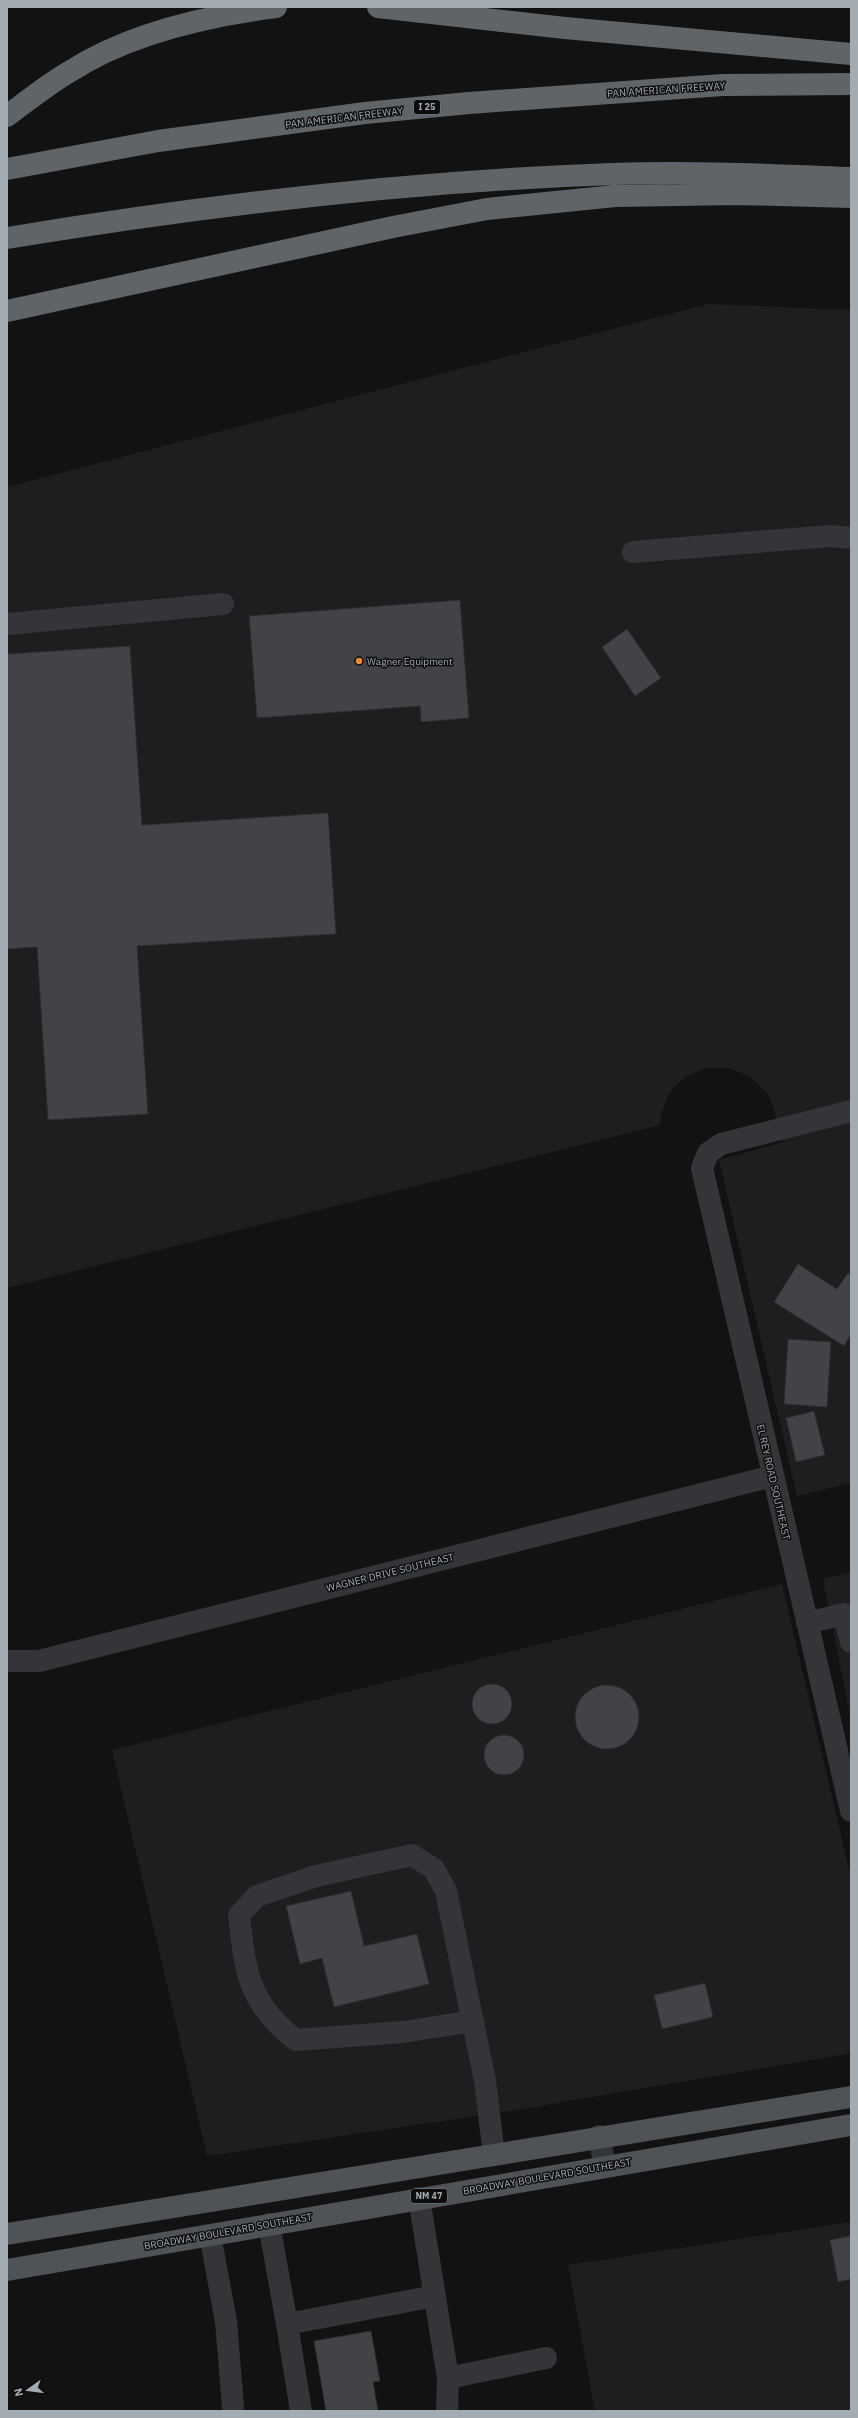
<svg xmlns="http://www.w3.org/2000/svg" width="858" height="2418" viewBox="0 0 858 2418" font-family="'IBM Plex Sans',sans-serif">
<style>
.built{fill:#1e1e20}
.building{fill:#414346;stroke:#2c2d2f}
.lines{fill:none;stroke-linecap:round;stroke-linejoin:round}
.minor{stroke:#333538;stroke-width:22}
.major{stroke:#4f5257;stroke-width:22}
.highway{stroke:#5f6469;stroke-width:22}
.poi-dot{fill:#eb8a32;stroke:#0d0d0e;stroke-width:1.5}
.labels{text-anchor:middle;stroke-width:3;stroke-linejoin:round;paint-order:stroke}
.shield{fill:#0d0d0e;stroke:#777c82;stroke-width:1}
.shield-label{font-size:9px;font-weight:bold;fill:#a4acb3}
.street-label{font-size:10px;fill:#a4acb3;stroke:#0d0d0e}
.poi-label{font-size:10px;fill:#a4acb3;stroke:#0d0d0e;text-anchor:start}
</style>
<rect width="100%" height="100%" fill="#121213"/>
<path class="built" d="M 708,304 L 851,310 L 851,1483 L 797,1496 L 719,1160 L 783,1142 L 772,1104 L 767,1093 L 751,1077 L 729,1068 L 706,1068 L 685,1077 L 669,1093 L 661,1114 L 660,1125 L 7,1288 L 7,487 Z
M 851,1572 L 851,1721 L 823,1579 Z
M 782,1584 L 851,1878 L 851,2053 L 523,2109 L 207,2156 L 112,1750 Z
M 851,2222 L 851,2411 L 595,2411 L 568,2265 Z"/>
<path class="building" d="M 460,600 L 469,718 L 421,722 L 420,706 L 257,718 L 249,616 Z
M 627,629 L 661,678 L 635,696 L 602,647 Z
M 130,646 L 142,825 L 328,813 L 336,934 L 137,946 L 148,1114 L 48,1120 L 37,947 L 7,949 L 7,654 Z
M 798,1264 L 837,1289 L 848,1273 L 851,1275 L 851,1334 L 844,1346 L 774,1302 Z
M 788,1339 L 831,1342 L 827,1407 L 784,1404 Z
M 814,1411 L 825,1455 L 796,1462 L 786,1418 Z
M472 1704a20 20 0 1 1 40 0a20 20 0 1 1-40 0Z
M575 1717a32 32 0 1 1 64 0a32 32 0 1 1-64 0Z
M484 1755a20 20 0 1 1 40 0a20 20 0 1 1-40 0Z
M 351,1891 L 364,1946 L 417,1934 L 429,1984 L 334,2007 L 322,1958 L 300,1964 L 286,1906 Z
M 705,1983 L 713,2017 L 662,2029 L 654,1995 Z
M 851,2236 L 851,2279 L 838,2282 L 830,2240 Z
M 371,2331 L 380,2381 L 373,2382 L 378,2411 L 326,2411 L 314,2341 Z"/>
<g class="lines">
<path class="minor" d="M 633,552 L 830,536 L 851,538
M 7,624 L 223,604
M 851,1111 L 721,1144 L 708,1153 L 702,1168 L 851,1811
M 807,1623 L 844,1614 L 851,1642
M 7,1661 L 39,1661 L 773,1476
M 473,2021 L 403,2032 L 296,2040 C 248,2004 245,1970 239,1915 L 257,1896 L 316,1876 L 412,1855 L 434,1869 L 446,1891 L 485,2081 L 494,2155
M 599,2136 L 605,2166
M 419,2198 L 448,2378 L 447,2411
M 269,2224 L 287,2324
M 210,2235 L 226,2321 L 233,2407
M 448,2378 L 546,2358
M 301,2411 L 287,2324 L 435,2296"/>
<path class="major" d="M 7,2234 C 288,2188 569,2141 851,2097
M 7,2270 L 851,2125"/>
<path class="highway" d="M 378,7 L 565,28 L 851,54
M 7,116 C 27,101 47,85 69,72 C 129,33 206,16 276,7
M 7,169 L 158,141 L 365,113 L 469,103 L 723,85 L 851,84
M 7,238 C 207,205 410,181 613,174 C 692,171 772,175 851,178
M 7,311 L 393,227 L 487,209 L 615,196 L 739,194 L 851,197"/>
</g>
<circle class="poi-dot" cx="359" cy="661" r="4"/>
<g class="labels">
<g class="shield">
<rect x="414" y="100" width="26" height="14" rx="3"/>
<rect x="411" y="2189" width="36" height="14" rx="3"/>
</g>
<g class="shield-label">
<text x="427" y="110">I 25</text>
<text x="429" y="2199">NM 47</text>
</g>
<g class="street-label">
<text transform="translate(666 89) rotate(-4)" y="4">PAN AMERICAN FREEWAY</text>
<text transform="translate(344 117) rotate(-7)" y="4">PAN AMERICAN FREEWAY</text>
<text transform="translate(774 1482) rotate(77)" y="4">EL REY ROAD SOUTHEAST</text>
<text transform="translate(390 1572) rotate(-14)" y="4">WAGNER DRIVE SOUTHEAST</text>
<text transform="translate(547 2176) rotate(-10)" y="4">BROADWAY BOULEVARD SOUTHEAST</text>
<text transform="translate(228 2231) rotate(-10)" y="4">BROADWAY BOULEVARD SOUTHEAST</text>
</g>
<g class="poi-label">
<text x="367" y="665">Wagner Equipment</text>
</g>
</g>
<rect width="858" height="2418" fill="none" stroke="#a4acb3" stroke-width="16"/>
<g transform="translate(28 2390) rotate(256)" stroke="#0d0d0e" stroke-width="3" paint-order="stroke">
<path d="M0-3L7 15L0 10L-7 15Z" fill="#a4acb3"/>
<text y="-6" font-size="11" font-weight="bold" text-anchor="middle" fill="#a4acb3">N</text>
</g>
</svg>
